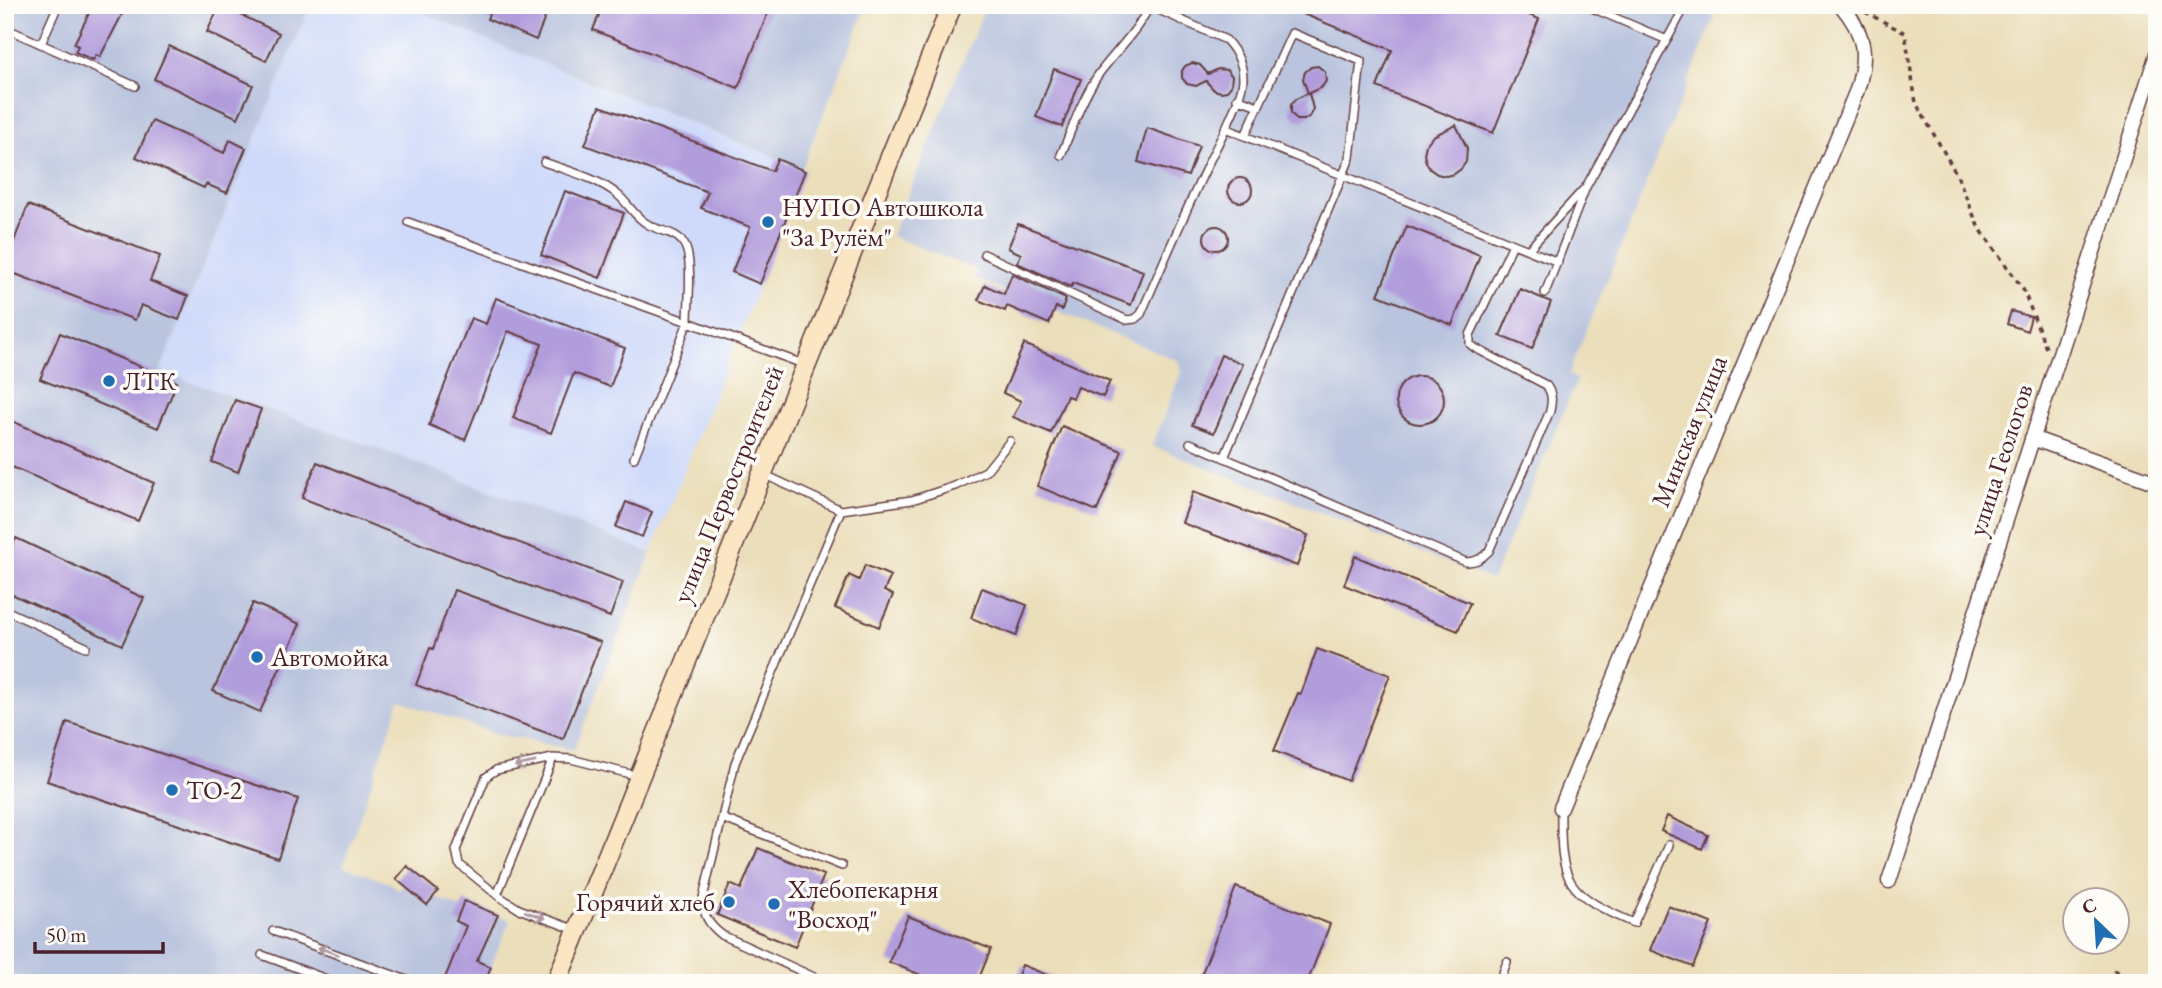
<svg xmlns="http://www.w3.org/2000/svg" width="2162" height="988" viewBox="0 0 2162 988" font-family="'EB Garamond',serif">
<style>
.built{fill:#cfdafa}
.industrial{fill:#bac4de}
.building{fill:#b29ddc}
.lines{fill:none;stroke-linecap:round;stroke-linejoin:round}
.lane-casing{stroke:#623c40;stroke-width:10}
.street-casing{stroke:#623c40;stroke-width:17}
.secondary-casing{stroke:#623c40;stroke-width:22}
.path{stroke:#623c40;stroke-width:3.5;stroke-dasharray:5 5;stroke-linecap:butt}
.lane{stroke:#fff;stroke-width:7}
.street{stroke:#fff;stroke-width:14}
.secondary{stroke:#fbe6c3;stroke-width:19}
.oneway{stroke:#ae9aa0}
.poi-dot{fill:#1f6fb2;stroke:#fdfcf7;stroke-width:2.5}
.labels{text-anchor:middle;stroke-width:7;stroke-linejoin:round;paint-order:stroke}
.poi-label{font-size:26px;fill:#4a1f2b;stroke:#fdfcf7;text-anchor:start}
.street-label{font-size:26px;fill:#4a1f2b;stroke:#fdfcf7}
</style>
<rect width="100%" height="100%" fill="#fdfcf7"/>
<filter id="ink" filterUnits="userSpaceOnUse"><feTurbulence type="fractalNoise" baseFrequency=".0143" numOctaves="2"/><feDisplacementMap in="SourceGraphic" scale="14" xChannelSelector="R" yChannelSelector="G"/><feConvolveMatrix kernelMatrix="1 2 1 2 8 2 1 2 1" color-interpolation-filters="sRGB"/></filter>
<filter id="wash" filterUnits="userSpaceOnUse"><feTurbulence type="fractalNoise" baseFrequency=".00686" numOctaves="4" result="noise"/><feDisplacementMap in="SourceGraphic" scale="28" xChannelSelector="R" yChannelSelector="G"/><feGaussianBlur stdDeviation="1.57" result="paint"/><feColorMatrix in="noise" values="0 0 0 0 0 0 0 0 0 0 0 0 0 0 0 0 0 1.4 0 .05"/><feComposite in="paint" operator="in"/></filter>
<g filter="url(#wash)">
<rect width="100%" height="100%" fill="#ebdeba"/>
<path class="built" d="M 310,5 L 406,5 L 489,41 L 802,168 L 805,171 L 651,553 L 396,455 L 160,371 Z"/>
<path class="industrial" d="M 5,5 L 310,5 L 160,371 L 396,455 L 651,553 L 574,750 L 496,734 L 400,701 L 343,866 L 392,884 L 399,890 L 403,886 L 426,905 L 434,897 L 461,908 L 456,921 L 489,935 L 498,915 L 510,920 L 484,983 L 5,983 Z
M 406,5 L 867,5 L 802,168 L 489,41 Z
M 986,5 L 1681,5 L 1715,17 L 1569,373 L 1577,380 L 1492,580 L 1152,446 L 1182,370 L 1177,360 L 974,278 L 977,270 L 891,236 Z"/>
<g id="blocks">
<path class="building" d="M 93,5 L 127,5 L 100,57 L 96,55 L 93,60 L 75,52 L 78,46 L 74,44 Z
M 220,5 L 279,33 L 266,61 L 207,32 Z
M 493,5 L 550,5 L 536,40 L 487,19 Z
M 603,5 L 771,5 L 738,88 L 593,30 Z
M 1281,5 L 1504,5 L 1539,19 L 1493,133 L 1377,87 L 1392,50 Z
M 169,46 L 253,85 L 238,118 L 154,79 Z
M 1192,63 L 1200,65 L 1208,74 L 1218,69 L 1227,70 L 1232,76 L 1231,86 L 1227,91 L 1221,92 L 1214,90 L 1206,81 L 1196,86 L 1187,84 L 1182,78 L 1182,71 L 1185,66 Z
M 1318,66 L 1325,72 L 1326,81 L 1322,87 L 1309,93 L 1313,109 L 1310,116 L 1304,120 L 1297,120 L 1291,113 L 1291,104 L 1296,99 L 1308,93 L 1303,79 L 1305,72 L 1311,67 Z
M 1054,69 L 1081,79 L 1062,127 L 1036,117 Z
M 600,106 L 772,171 L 777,159 L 805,171 L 760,284 L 732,272 L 750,227 L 701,208 L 708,192 L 585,145 Z
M 152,121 L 224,153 L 230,140 L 246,148 L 227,193 L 206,184 L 204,188 L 136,157 Z
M 1456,125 L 1467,148 L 1466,162 L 1461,169 L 1454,174 L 1446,176 L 1437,174 L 1430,169 L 1426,162 L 1424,154 L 1426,145 L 1433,136 Z
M 1147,128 L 1199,146 L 1188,176 L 1138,162 Z
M1228 190a12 12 0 1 1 24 0a12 12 0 1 1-24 0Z
M 565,191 L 624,213 L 600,278 L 541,255 Z
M 28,205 L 160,256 L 150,281 L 188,296 L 179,320 L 141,305 L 135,320 L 5,270 L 5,264 Z
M 1018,224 L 1143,271 L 1131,305 L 1073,283 L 1071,287 L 1017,263 L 1021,254 L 1008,248 Z
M1204 238a12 12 0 1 1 24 0a12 12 0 1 1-24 0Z
M 1407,226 L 1480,255 L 1452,325 L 1378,295 Z
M 1012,274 L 1066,299 L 1062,310 L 1056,307 L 1049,324 L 1007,306 L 1005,311 L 978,300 L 985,285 L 1004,294 Z
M 1520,289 L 1551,302 L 1532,349 L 1500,336 Z
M 496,298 L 625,348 L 610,387 L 574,373 L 551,433 L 513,418 L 542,344 L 508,331 L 465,440 L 429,425 L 471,318 L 486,324 Z
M 2011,311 L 2031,317 L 2027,331 L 2007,324 Z
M 60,333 L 177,382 L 158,428 L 40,379 Z
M 1024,344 L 1110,381 L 1103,397 L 1078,387 L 1073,398 L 1067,396 L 1051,433 L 1013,417 L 1021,401 L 1003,393 Z
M 1221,355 L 1243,364 L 1214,433 L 1192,425 Z
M1396 400a24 24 0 1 1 48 0a24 24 0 1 1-48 0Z
M 235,400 L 261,409 L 238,472 L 212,462 Z
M 12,421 L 154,483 L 138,521 L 5,464 L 5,436 Z
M 1062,426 L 1122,451 L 1097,511 L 1037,486 Z
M 317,462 L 480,528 L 623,582 L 610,617 L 302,498 Z
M 1193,492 L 1308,535 L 1297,566 L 1182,523 Z
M 626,502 L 652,512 L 642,537 L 616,527 Z
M 16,538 L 144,598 L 122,645 L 5,591 L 5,562 Z
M 1355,556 L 1470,603 L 1458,631 L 1344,585 Z
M 865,565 L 891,576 L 884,591 L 893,595 L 879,627 L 835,608 L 849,575 L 859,580 Z
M 982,588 L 1027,605 L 1016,636 L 971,618 Z
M 454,590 L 601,642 L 563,739 L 416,685 L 430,648 L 433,649 Z
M 253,603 L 300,624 L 260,712 L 213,691 Z
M 1317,649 L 1390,675 L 1348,781 L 1274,751 L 1298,693 L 1301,694 Z
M 67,722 L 298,799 L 278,858 L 47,781 Z
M 1667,816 L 1708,835 L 1702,849 L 1661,831 Z
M 758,848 L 824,875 L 795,947 L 717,915 L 730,884 L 741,889 Z
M 407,866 L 438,891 L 427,905 L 396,879 Z
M 1236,887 L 1330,924 L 1307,983 L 1198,983 Z
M 464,901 L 498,915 L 477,961 L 491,967 L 484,983 L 443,983 L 466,926 L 456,921 Z
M 1668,906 L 1711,923 L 1693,967 L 1650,950 Z
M 908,916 L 991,949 L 977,983 L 940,983 L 889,962 Z
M 1022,965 L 1065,982 L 1064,983 L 1015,983 Z"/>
</g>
</g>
<g filter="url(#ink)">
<use href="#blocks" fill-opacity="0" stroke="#623c40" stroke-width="2"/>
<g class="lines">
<g class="lane-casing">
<path id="lane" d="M 1585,5 L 1667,40
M 5,28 L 135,86
M 41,44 L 58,5
M 1237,98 L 1258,106
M 1225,128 L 1558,262
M 1061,155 C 1073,127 1083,95 1101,71 C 1118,49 1138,30 1150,5
M 544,162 C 568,171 598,178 618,195 C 629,204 635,218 649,225 C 661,232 679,232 685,246 C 693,261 688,304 688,322 L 803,364
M 408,222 L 688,322 L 634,458
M 1528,250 L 1583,190
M 984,254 L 1127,320 L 1135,319 L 1141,314 C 1163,263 1185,212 1209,162 C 1218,143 1243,98 1243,78 C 1243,63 1236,51 1226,40 L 1150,6
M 1545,293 L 1586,187 L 1686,5
M 1190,443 L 1466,562 C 1477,562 1482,558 1489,551 L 1550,411 C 1552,401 1553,394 1546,385 L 1475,348 L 1470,344 L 1470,335 L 1513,244
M 1224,458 L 1350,158 L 1361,61 L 1292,33 L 1245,136
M 763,474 L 841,510 L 912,500 L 955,486 L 986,471 L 1010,441
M 5,610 L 86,647
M 1561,808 C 1560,883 1565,893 1634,923 L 1669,845
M 722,818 L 842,866
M 497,895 L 553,758
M 576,930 L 519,909 L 497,895 L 459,864 L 456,850 L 486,777 L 496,770 L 553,758 L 571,759 L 638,776
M 273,931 L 415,983
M 262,955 L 337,983
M 827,983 L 722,935 C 708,924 703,915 703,898 L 735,763 L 841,510
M 1499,983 L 1507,962"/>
</g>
<g class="street-casing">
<path id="street" d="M 2032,438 L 2157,483
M 1561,808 L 1857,90 C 1868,55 1865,33 1841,5
M 1889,881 L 2157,54"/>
</g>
<g class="secondary-casing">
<path id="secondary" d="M 556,983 L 952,5"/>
</g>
<path class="path" d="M 1865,12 L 1905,33 L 1916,103 L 1957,175 L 1978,226 L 2023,289 L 2046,348
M 2113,970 L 2142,983"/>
<use href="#lane" class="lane"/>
<use href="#street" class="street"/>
<use href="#secondary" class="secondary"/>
</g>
<defs><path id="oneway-shaft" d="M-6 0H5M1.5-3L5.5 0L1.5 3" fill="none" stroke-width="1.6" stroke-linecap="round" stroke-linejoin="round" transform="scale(1.75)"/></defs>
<g class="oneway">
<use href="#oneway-shaft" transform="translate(525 764) rotate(168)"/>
<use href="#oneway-shaft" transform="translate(535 915) rotate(20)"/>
<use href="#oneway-shaft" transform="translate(328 951) rotate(-160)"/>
</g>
</g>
<g class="poi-dot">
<circle cx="768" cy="222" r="7"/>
<circle cx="109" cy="381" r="7"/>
<circle cx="257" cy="657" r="7"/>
<circle cx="172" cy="790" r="7"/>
<circle cx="729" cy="902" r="7"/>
<circle cx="774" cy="904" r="7"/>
</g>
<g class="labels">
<g class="poi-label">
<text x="782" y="216">НУПО Автошкола<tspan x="782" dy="30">"За Рулём"</tspan></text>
<text x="123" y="390">ЛТК</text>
<text x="271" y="666">Автомойка</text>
<text x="186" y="799">ТО-2</text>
<text x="788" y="898">Хлебопекарня<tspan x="788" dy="30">"Восход"</tspan></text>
<text x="715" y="911" text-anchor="end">Горячий хлеб</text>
</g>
<g class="street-label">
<text transform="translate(1689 431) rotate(-68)" y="9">Минская улица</text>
<text transform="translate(2000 460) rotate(-72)" y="9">улица Геологов</text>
<text transform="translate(728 484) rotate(-68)" y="9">улица Первостроителей</text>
</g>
</g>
<rect width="2162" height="988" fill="none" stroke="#fdfcf7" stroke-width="28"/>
<g transform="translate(2096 921) rotate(335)"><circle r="33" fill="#fdfcf7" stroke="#b5a4a5" stroke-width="2"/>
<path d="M0-5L12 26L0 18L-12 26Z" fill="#1f6fb2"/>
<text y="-10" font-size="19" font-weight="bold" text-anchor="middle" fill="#4a1f2b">С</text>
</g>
<path d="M35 942v10h128v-10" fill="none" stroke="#4a1f2b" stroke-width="3.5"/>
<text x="46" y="942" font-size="21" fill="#4a1f2b" stroke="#fdfcf7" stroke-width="5" paint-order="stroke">50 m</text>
</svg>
